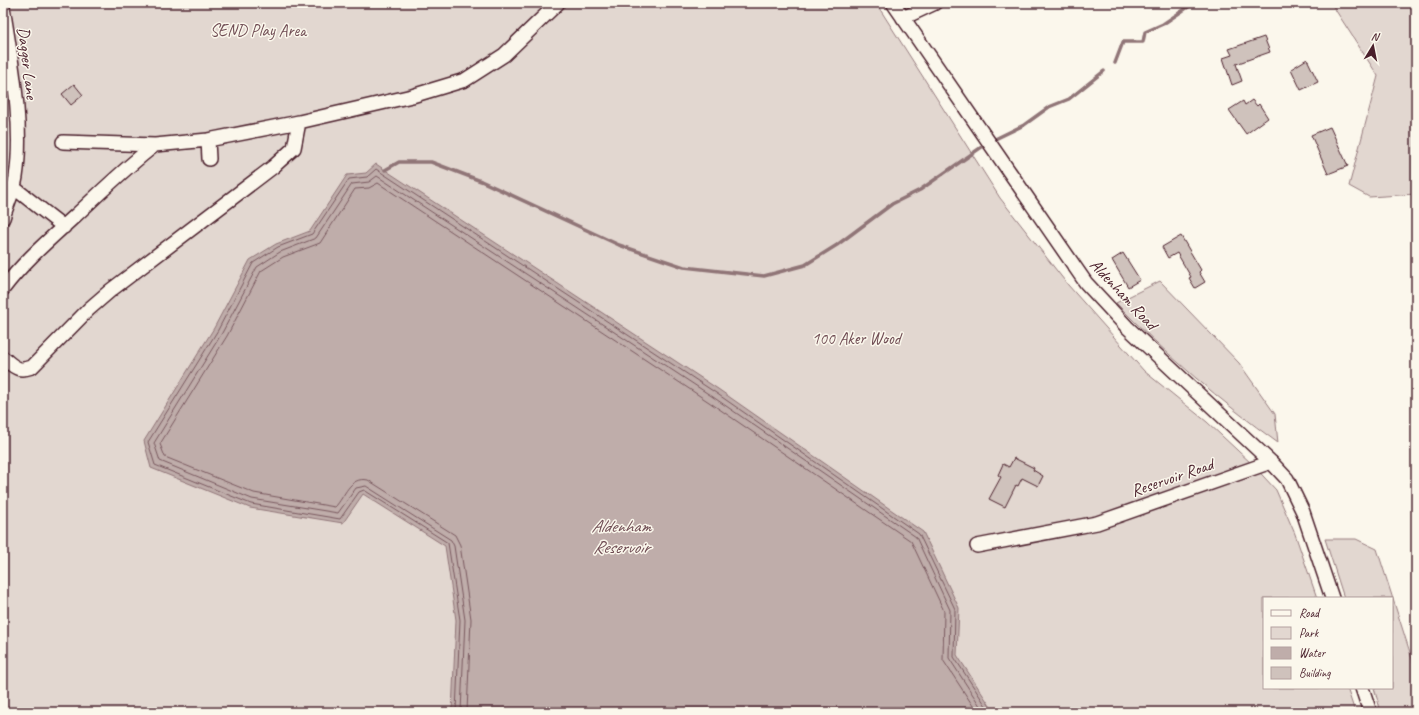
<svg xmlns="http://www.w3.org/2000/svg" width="1419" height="715" viewBox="0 0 1419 715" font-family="Caveat,sans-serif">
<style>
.green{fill:#e2d7d0;stroke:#967b7e}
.water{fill:#bfadaa;stroke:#907477}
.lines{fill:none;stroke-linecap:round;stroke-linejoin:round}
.shore{stroke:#79585e;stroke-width:1}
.stream{stroke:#907477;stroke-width:3.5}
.building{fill:#cfc2bc;stroke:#4a1f2b}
.minor-casing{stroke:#4a1f2b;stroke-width:16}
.minor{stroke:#fbf7ec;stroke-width:13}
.labels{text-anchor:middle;stroke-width:3;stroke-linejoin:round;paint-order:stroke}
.park-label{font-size:17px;fill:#704d54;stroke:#fbf7ec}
.street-label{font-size:17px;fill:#4a1f2b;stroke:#fbf7ec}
.water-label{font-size:18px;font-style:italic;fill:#6d4a51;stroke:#fbf7ec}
</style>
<rect width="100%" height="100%" fill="#fbf7ec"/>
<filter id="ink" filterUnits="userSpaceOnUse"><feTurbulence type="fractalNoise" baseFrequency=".025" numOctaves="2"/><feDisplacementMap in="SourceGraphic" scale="8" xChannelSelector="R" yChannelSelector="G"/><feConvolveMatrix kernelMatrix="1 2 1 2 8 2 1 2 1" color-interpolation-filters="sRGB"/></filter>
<g filter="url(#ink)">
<path class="green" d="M 7,3 L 876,3 L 1000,198 L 1068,285 L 1144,371 L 1207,422 L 1252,464 L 1276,490 L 1295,534 L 1317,598 L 1264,598 L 1264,688 L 1347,688 L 1355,712 L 3,712 L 3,236 L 20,182 Z
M 1331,3 L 1416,3 L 1416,194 L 1369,197 L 1349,186 L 1378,76 Z
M 1160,281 L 1239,363 L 1275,414 L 1278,443 C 1220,401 1166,354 1116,303 Z
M 1325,539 L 1356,539 L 1377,549 L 1414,665 L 1416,712 L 1381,712 L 1374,688 L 1392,688 L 1392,598 L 1344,598 Z"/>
<path class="water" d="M 376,164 L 718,389 L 923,532 L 959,608 L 957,655 L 994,712 L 452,712 L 456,620 L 445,546 L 363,494 L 343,523 L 250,508 L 151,468 L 144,441 L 214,328 L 250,260 L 276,244 L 310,231 L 347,175 L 366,173 Z"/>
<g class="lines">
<path class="shore" d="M 456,712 L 460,620 L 448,543 L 364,490 L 359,492 L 340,519 L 251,504 L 155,465 L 148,442 L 218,330 L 253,263 L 278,247 L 312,234 L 349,179 L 367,177 L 376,169 L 716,393 L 919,534 L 955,609 L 954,657 L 990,712
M 461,712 L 465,620 L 454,546 L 451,540 L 366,486 L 356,488 L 338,513 L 252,499 L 160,461 L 154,443 L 222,333 L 257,267 L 280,252 L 316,238 L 352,184 L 369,182 L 377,176 L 713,397 L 916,537 L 950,610 L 949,658 L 984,712
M 467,712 L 471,619 L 460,545 L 455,535 L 368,480 C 349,476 345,497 335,507 L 254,493 L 165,457 L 160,444 L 227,336 L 261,271 L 283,257 L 320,243 L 355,189 L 369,188 L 378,183 L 709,402 L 911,541 L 944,611 L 943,660 L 977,712"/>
<path class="stream" d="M 1115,63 L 1123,42 L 1143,42 L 1145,32 L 1163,24 L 1194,3
M 991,141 L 1024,125 L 1049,107 L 1069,99 L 1104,71
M 385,170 L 399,162 L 431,162 L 481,181 L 619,245 L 684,267 L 764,276 L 805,265 L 837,245 L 892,204 L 920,190 L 986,144"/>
</g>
<path class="building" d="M 1264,37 L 1270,52 L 1236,64 L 1242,81 L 1232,85 L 1223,58 L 1232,55 L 1229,49 Z
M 1307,59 L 1318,82 L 1301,90 L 1291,69 Z
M 74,84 L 83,95 L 71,105 L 62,94 Z
M 1252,100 L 1257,106 L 1259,104 L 1268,118 L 1246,134 L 1229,110 L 1243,101 L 1245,105 Z
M 1330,127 L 1348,166 L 1328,174 L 1311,135 Z
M 1181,236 L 1201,270 L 1199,272 L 1205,282 L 1195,288 L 1189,278 L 1191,277 L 1177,253 L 1168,258 L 1162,247 Z
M 1123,253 L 1140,280 L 1128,287 L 1112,260 Z
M 1014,458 L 1034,468 L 1033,470 L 1043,476 L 1038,486 L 1022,478 L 1018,486 L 1016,485 L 1005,507 L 989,499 L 1001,477 L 998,475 L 1003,464 L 1009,467 Z"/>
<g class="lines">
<g class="minor-casing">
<path id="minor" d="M 893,3 L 1086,283 L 1127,327 L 1271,462 L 1287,479 L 1303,512 L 1332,598
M 3,7 C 11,60 24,124 16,177 C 14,191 7,204 3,218
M 903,18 L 935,3
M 208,140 L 209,159
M 63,142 L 155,145 L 208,140 L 299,122 L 412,96 L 465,80 L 504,55 L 558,3
M 13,187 L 64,227
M 3,289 C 23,262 50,239 74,217 C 101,192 126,167 155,145
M 3,358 C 15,367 17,372 32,367 L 89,309 L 111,290 L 273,167 L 294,148 L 299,122
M 977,546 L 1097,523 L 1271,462
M 1362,688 L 1370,712"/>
</g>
<use href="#minor" class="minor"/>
</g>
</g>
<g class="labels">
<g class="park-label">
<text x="258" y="36">SEND Play Area</text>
<text x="856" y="344">100 Aker Wood</text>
</g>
<g class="street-label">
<text transform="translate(28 63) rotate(83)" y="6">Dagger Lane</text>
<text transform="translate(1124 294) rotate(47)" y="6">Aldenham Road</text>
<text transform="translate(1172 477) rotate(-19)" y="6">Reservoir Road</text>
</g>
<g class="water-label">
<text x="621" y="532">Aldenham<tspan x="621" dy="21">Reservoir</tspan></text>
</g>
</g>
<rect width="1419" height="715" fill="none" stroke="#fbf7ec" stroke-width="16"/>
<rect x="8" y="8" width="1403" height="699" fill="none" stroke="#4a1f2b" stroke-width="1.5" filter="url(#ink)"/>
<rect x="1263" y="597" width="130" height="92" fill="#fbf7ec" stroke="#b4a19f"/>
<rect x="1271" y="610" width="20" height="6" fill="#fbf7ec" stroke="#b4a19f"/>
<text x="1299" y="617" font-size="12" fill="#4a1f2b">Road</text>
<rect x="1271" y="627" width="20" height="12" fill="#e2d7d0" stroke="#b4a19f"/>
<text x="1299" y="637" font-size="12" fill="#4a1f2b">Park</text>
<rect x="1271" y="647" width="20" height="12" fill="#bfadaa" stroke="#b4a19f"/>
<text x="1299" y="657" font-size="12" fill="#4a1f2b">Water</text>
<rect x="1271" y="667" width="20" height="12" fill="#cfc2bc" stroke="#b4a19f"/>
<text x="1299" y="677" font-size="12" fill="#4a1f2b">Building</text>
<g transform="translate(1373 46) rotate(10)" stroke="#fbf7ec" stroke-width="3" paint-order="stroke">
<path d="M0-3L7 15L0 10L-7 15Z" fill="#4a1f2b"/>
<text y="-6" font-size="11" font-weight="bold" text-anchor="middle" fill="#4a1f2b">N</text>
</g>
</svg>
